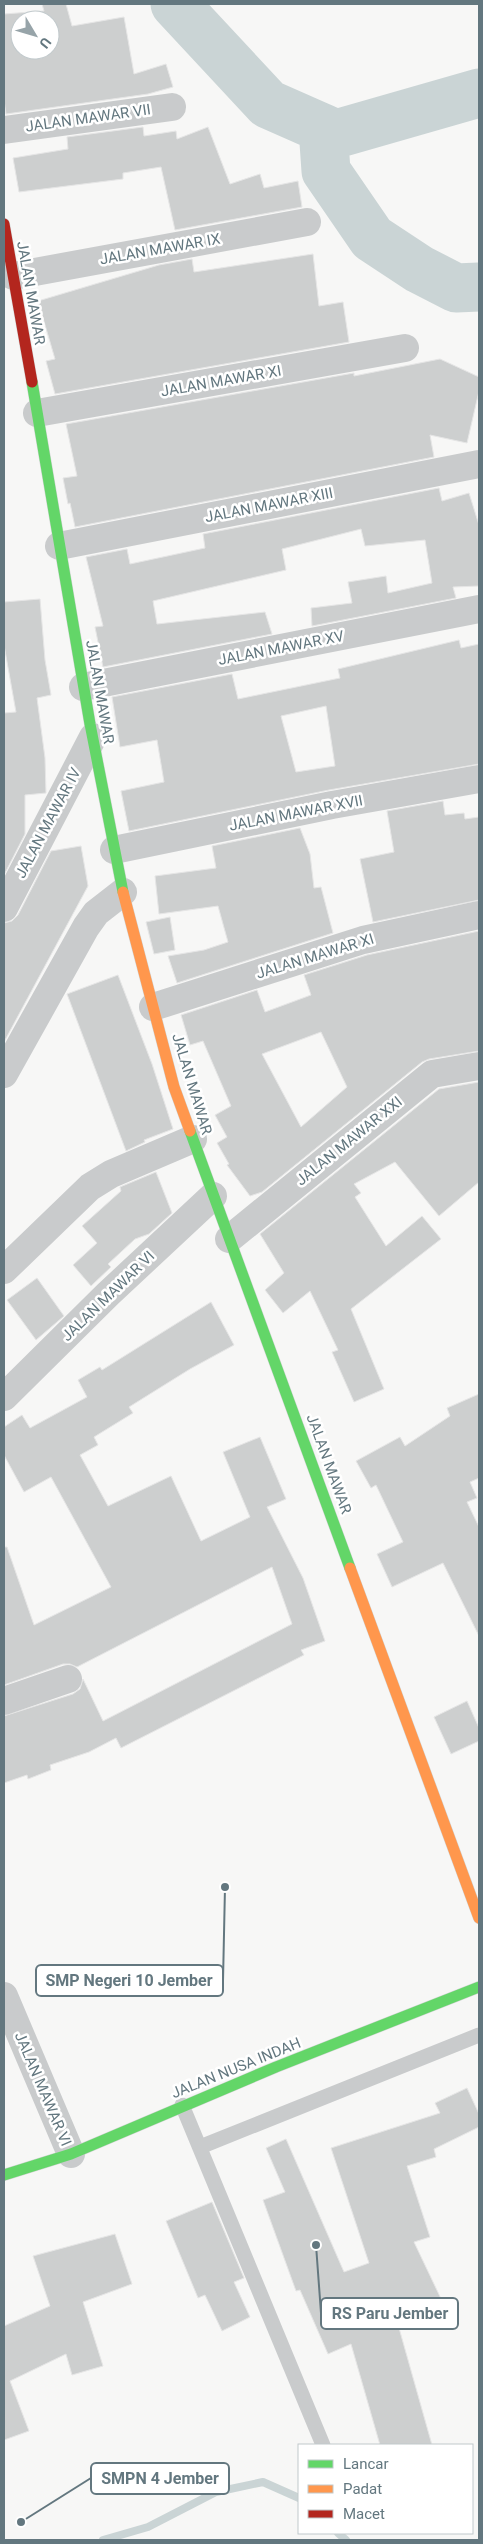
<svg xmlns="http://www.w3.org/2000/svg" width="483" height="2544" viewBox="0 0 483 2544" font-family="Roboto,sans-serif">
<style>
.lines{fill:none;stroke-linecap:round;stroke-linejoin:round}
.stream{stroke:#cad4d5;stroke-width:8}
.river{stroke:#cad4d5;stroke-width:49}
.building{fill:#cdcfcf;stroke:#e6e6e6;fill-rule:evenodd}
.fast-casing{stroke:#d2d4d4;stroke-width:12}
.slow-casing{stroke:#d2d4d4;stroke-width:12}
.jam-casing{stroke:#d2d4d4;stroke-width:12}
.lane{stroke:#c9cbcc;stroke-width:15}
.street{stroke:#c9cbcc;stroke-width:28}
.fast{stroke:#63d668;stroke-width:11}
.slow{stroke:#ff974d;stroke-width:11}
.jam{stroke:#b3261e;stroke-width:11}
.labels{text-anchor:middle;stroke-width:5;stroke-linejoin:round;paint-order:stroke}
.street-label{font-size:15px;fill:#63777f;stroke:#fff}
.leader{fill:none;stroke:#63777f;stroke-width:2}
.callout-dot{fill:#63777f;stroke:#fff;stroke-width:2}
.callout{fill:#fff;stroke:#63777f;stroke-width:2}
.callout-label{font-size:16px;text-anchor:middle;font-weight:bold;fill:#63777f}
</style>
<rect width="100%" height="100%" fill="#f7f7f6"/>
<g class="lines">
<path class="stream" d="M 338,2533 L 346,2540
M 103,2540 L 148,2527 L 216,2492 L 263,2482 L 299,2498"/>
<path class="river" d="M 175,4 L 268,104 L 336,134 L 479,93
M 323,128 L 326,171 L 372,238 L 419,269 L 456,288 L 479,287"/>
</g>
<path class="building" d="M 42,4 L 66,4 L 72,26 L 124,17 L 134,74 L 166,64 L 173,87 L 148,94 L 6,114 L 4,100 L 4,14 L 44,11 ZM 20,20 L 50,20 L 50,50 L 20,50 Z
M 143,127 L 144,136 L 176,131 L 177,139 L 208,127 L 230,184 L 260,174 L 264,188 L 298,181 L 302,207 L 175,230 L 161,167 L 123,173 L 123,179 L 19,192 L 13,158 L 68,149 L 67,137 Z
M 313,254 L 319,306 L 343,302 L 349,342 L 55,394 L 46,361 L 55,359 L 38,301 L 159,265 L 192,259 L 194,272 Z
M 440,359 L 479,377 L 479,391 L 467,443 L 430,435 L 434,457 L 75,527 L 70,503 L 68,504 L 63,478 L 77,476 L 66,424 L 354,373 L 354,376 Z
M 439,488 L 442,501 L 469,493 L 479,525 L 479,586 L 453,587 L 456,598 L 312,626 L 311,608 L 352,603 L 348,582 L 386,576 L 388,593 L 432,583 L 425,540 L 365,546 L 361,529 L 282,549 L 286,570 L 153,601 L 157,624 L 265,612 L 272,634 L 103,667 L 95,627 L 103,626 L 86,557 L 127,549 L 130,564 L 205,548 L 203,534 Z
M 40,599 L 45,660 L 51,695 L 37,698 L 45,758 L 46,793 L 25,795 L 25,834 L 4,875 L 4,713 L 16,712 L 4,645 L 4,602 Z
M 459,640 L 461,648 L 479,644 L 479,764 L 329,790 L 129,831 L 121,791 L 164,782 L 157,740 L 120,747 L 112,697 L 232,674 L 238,699 L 340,678 L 338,669 ZM 326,706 L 335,766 L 296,772 L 281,716 Z
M 443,801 L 445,815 L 464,813 L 465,819 L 479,817 L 479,900 L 373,922 L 360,859 L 394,852 L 387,811 Z
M 300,828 L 310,854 L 314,888 L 321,887 L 333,933 L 177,983 L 168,956 L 204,950 L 228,942 L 218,906 L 159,914 L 155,876 L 216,868 L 212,846 Z
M 81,846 L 88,886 L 4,1042 L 4,923 L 12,921 L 18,915 L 51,851 Z
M 170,917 L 175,950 L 154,954 L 146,922 Z
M 479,931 L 479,1051 L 429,1059 L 422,1062 L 262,1192 L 250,1196 L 227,1165 L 229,1164 L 217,1143 L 227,1137 L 215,1115 L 231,1106 L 203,1041 L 190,1045 L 181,1015 L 257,990 L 265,1012 L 311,995 L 304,975 L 367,955 ZM 321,1032 L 347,1087 L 301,1127 L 262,1054 Z
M 118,975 L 152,1064 L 173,1129 L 144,1140 L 145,1142 L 126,1151 L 67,994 Z
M 479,1082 L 479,1182 L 439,1216 L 395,1162 L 354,1184 L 361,1193 L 355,1197 L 386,1246 L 422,1216 L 441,1239 L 351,1309 L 384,1389 L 354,1402 L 332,1352 L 338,1350 L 310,1291 L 283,1313 L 265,1290 L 284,1273 L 260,1234 L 439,1089 Z
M 156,1172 L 172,1213 L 149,1234 L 135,1239 L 108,1264 L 111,1267 L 91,1286 L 73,1265 L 97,1243 L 82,1226 L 121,1191 L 120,1187 Z
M 37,1278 L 64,1316 L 36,1340 L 7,1300 Z
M 211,1302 L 234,1345 L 190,1369 L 129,1407 L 133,1413 L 94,1437 L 98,1445 L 80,1455 L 108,1506 L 171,1476 L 201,1541 L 250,1517 L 223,1452 L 260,1437 L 286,1499 L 267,1507 L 303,1578 L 325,1641 L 301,1650 L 304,1655 L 121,1748 L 116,1738 L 89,1752 L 50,1765 L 51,1770 L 28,1779 L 27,1775 L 4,1783 L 4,1716 L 73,1694 L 80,1689 L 83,1679 L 103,1721 L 292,1624 L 272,1567 L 77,1667 L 70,1664 L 63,1664 L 4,1685 L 4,1547 L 7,1547 L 34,1625 L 111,1587 L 51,1477 L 24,1492 L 4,1455 L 4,1427 L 22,1415 L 30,1428 L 87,1397 L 78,1380 L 100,1367 L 102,1370 Z
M 479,1394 L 479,1478 L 470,1482 L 477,1498 L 467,1502 L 479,1527 L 479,1636 L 443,1563 L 392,1587 L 377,1554 L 403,1542 L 376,1485 L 371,1488 L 356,1461 L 400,1437 L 405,1446 L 450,1416 L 447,1408 Z
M 467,1701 L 479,1728 L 479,1741 L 451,1754 L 434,1717 Z
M 467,2088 L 479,2114 L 479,2127 L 434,2149 L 436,2157 L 407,2166 L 430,2237 L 414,2242 L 444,2305 L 399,2328 L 432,2445 L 380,2445 L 351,2344 L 328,2354 L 300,2290 L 296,2291 L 263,2200 L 285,2192 L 266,2148 L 286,2139 L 344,2272 L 369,2263 L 331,2148 L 440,2113 L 435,2103 Z
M 212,2202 L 244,2278 L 234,2282 L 250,2317 L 222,2331 L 205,2295 L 198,2298 L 166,2221 Z
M 115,2234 L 132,2284 L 83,2302 L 103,2366 L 72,2375 L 66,2354 L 10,2381 L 29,2431 L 4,2440 L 4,2326 L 50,2306 L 33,2256 Z"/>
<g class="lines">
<g class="fast-casing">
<path id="fast" d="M 32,382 L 90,724 L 123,892
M 190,1131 L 350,1568
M 4,2175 L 71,2154 L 276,2067 L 479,1987"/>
</g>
<g class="slow-casing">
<path id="slow" d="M 123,892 L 174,1087 L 190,1131
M 350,1568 L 479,1918"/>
</g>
<g class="jam-casing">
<path id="jam" d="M 4,224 L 32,382"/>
</g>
<path class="lane" d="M 182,2105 L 323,2445
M 200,2147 L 479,2035"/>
<path class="street" d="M 4,130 L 172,107
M 13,276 L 307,222
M 37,413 L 405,348
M 59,546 L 479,464
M 83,687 L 479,609
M 114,850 L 332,805 L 479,779
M 4,908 L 93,737
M 153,1007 L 363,940 L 479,915
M 4,1074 L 86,927 L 96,913 L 123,892
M 229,1239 L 432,1074 L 479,1066
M 4,1270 L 90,1187 L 111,1174 L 193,1139
M 4,1397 L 108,1294 L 213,1196
M 4,1701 L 68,1679
M 4,1996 L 71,2154"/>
<use href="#fast" class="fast"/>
<use href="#slow" class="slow"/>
<use href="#jam" class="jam"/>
</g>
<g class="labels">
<g class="street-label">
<text transform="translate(88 118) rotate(-8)" y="5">JALAN MAWAR VII</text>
<text transform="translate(160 249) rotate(-10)" y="5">JALAN MAWAR IX</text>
<text transform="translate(31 293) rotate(80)" y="5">JALAN MAWAR</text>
<text transform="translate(221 381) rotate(-10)" y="5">JALAN MAWAR XI</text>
<text transform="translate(269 505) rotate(-11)" y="5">JALAN MAWAR XIII</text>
<text transform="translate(281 648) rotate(-11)" y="5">JALAN MAWAR XV</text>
<text transform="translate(100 692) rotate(80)" y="5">JALAN MAWAR</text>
<text transform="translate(296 813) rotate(-11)" y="5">JALAN MAWAR XVII</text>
<text transform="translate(48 823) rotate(-62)" y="5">JALAN MAWAR IV</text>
<text transform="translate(315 956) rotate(-17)" y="5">JALAN MAWAR XI</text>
<text transform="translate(192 1084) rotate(73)" y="5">JALAN MAWAR</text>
<text transform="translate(349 1141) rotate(-39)" y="5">JALAN MAWAR XXI</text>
<text transform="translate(108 1296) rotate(-44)" y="5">JALAN MAWAR VI</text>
<text transform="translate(329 1464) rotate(70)" y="5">JALAN MAWAR</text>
<text transform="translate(236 2068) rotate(-22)" y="5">JALAN NUSA INDAH</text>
<text transform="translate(43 2089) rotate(67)" y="5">JALAN MAWAR VI</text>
</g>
</g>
<path class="leader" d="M225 1887L223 1981M316 2245L321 2313M21 2522L91 2478"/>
<g class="callout-dot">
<circle cx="225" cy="1887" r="5"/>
<circle cx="316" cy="2245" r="5"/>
<circle cx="21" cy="2522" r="5"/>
</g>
<g class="callout">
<rect x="36" y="1965" width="187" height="31" rx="5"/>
<rect x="321" y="2298" width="137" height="31" rx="5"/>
<rect x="91" y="2463" width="138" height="31" rx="5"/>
</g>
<g class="callout-label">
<text x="129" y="1986">SMP Negeri 10 Jember</text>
<text x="390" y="2319">RS Paru Jember</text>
<text x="160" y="2484">SMPN 4 Jember</text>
</g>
<rect width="483" height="2544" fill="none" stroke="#63777f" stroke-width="10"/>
<rect x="298" y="2444" width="175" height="90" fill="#ffffff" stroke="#c1c9cc"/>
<rect x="308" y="2460" width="25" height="8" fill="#63d668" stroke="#c1c9cc"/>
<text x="343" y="2469" font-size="15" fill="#63777f">Lancar</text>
<rect x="308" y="2485" width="25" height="8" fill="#ff974d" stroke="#c1c9cc"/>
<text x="343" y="2494" font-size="15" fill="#63777f">Padat</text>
<rect x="308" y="2510" width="25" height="8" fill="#b3261e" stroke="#c1c9cc"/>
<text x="343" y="2519" font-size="15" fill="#63777f">Macet</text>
<g transform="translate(35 35) rotate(128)"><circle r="24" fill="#ffffff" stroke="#c1c9cc"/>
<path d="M0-4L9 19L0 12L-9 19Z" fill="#97a4a9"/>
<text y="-8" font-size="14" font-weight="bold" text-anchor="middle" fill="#63777f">U</text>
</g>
</svg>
